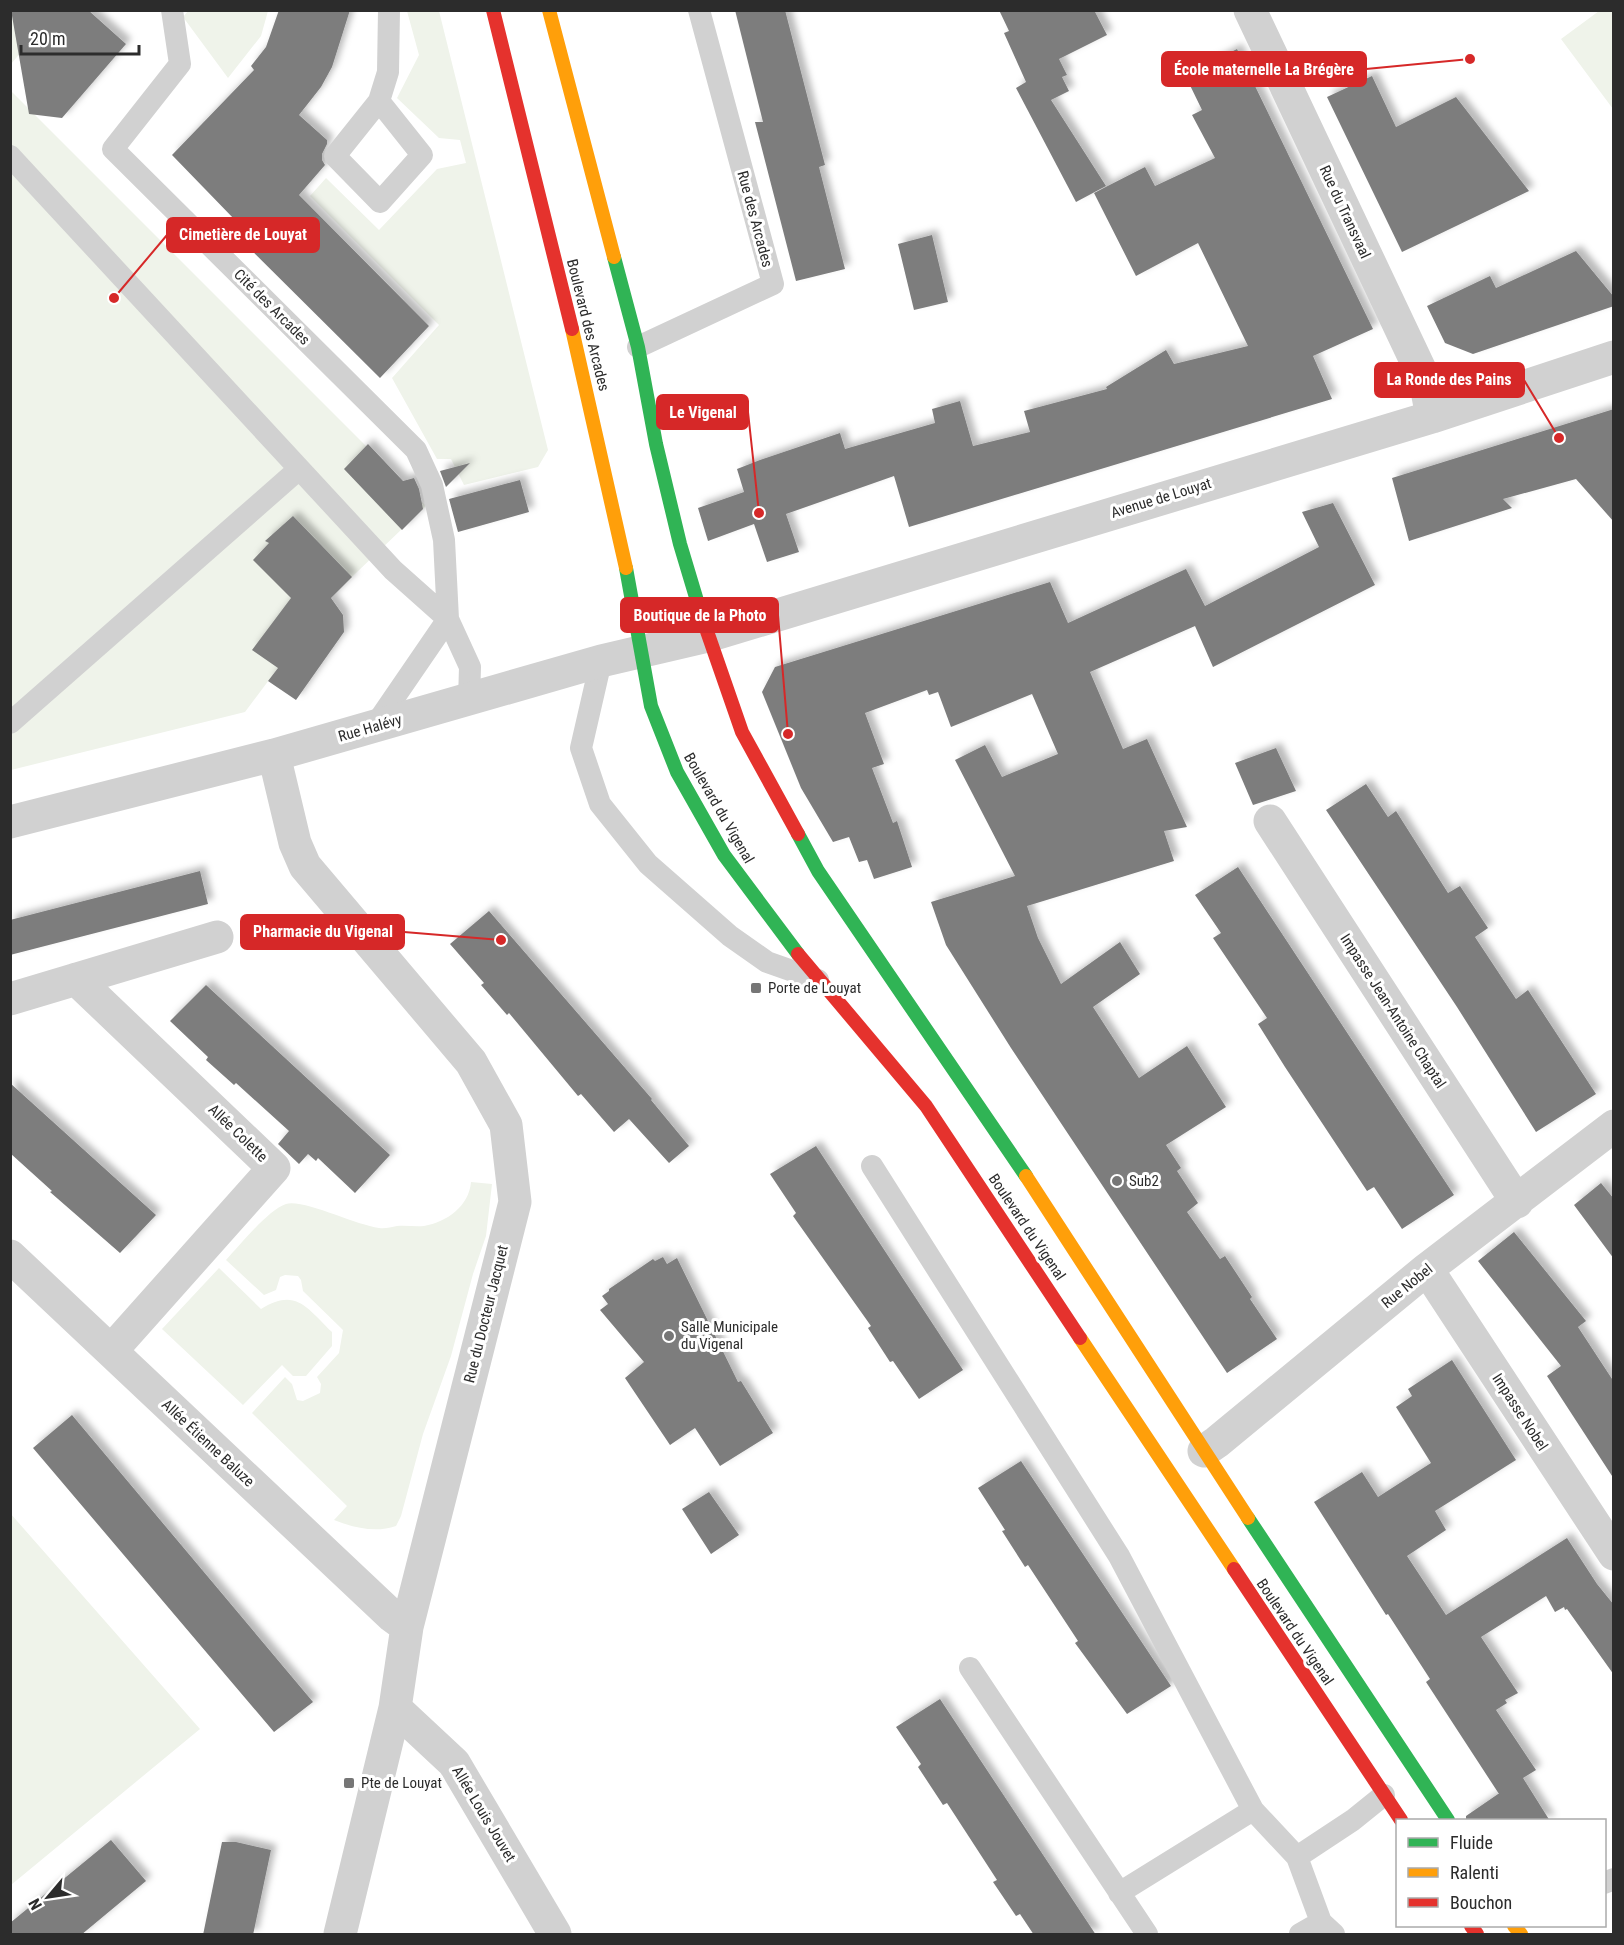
<svg xmlns="http://www.w3.org/2000/svg" width="1624" height="1945" viewBox="0 0 1624 1945" font-family="'Roboto Condensed',sans-serif">
<style>
.green{fill:#eff3ea}
.building{fill:#7d7d7d;filter:url(#shadow)}
.lines{fill:none;stroke-linecap:round;stroke-linejoin:round}
.lane{stroke:#d1d1d1;stroke-width:22}
.street{stroke:#d1d1d1;stroke-width:33}
.fast{stroke:#30b455;stroke-width:14}
.slow{stroke:#ff9f0a;stroke-width:14}
.jam{stroke:#e5322d;stroke-width:14}
.poi-dot{fill:#767676;stroke:#fff;stroke-width:2}
.labels{text-anchor:middle;stroke-width:6;stroke-linejoin:round;paint-order:stroke}
.street-label{font-size:15px;fill:#2c2c2c;stroke:#fff}
.poi-label{font-size:15px;fill:#2c2c2c;stroke:#fff;text-anchor:start}
.leader{fill:none;stroke:#d62828;stroke-width:2}
.callout-dot{fill:#d62828;stroke:#fff;stroke-width:2}
.callout{fill:#d62828;stroke:#d62828;stroke-width:2}
.callout-label{font-size:16px;text-anchor:middle;font-weight:bold;fill:#fff}
</style>
<defs>
<filter id="shadow"><feDropShadow dx="5.5" dy="-5.5" stdDeviation="3" flood-color="#0004"/></filter>
</defs>
<rect width="100%" height="100%" fill="#fff"/>
<path class="green" d="M 11,11 L 56,11 L 11,64 Z
M 188,11 L 268,11 L 261,36 L 228,78 L 183,17 Z
M 407,11 L 439,11 L 548,450 L 538,467 L 464,485 L 451,459 L 437,459 L 392,378 L 439,325 L 310,196 L 326,178 L 379,230 L 437,169 L 466,163 L 460,140 L 439,138 L 397,98 L 419,55 Z
M 1599,11 L 1613,11 L 1613,109 L 1561,39 Z
M 10,90 L 426,506 L 332,596 L 245,712 L 11,770 Z
M 471,1182 L 492,1184 L 486,1236 L 473,1274 L 451,1356 L 423,1434 L 401,1516 L 396,1526 C 376,1533 354,1528 334,1520 L 347,1506 L 252,1413 L 285,1377 L 292,1384 L 297,1400 L 303,1401 L 320,1393 L 321,1384 L 317,1377 L 339,1353 L 343,1330 L 303,1291 L 301,1280 L 298,1276 L 285,1275 L 280,1277 L 276,1290 L 264,1295 L 226,1260 C 240,1245 268,1210 286,1204 C 304,1199 355,1225 379,1228 C 385,1229 391,1227 397,1226 C 406,1225 415,1227 424,1226 C 447,1222 469,1206 471,1182 Z
M 219,1268 L 261,1309 C 296,1287 307,1308 332,1332 L 332,1346 L 306,1376 L 293,1376 L 282,1365 L 243,1405 L 162,1329 Z
M 10,1513 L 200,1729 L 11,1885 L 10,1885 Z"/>
<path class="building" d="M 11,10 L 88,10 L 126,44 L 62,118 L 29,114 Z
M 279,10 L 350,10 L 332,67 L 321,87 L 299,115 L 327,140 L 327,144 L 322,154 L 322,160 L 325,165 L 299,195 L 429,326 L 380,378 L 229,228 L 236,221 L 172,155 L 254,70 L 251,66 L 266,47 Z
M 735,10 L 785,10 L 825,165 L 819,167 L 845,269 L 796,281 L 755,122 L 763,122 Z
M 999,10 L 1094,10 L 1107,35 L 1059,59 L 1067,75 L 1062,77 L 1069,91 L 1051,100 L 1106,186 L 1076,202 L 1016,88 L 1026,82 L 1004,33 L 1009,31 Z
M 1237,49 L 1373,329 L 1313,356 L 1332,399 L 909,527 L 894,476 L 786,514 L 799,552 L 767,562 L 754,524 L 708,541 L 698,508 L 744,492 L 737,469 L 760,460 L 840,433 L 845,449 L 935,423 L 932,409 L 960,401 L 973,446 L 1030,432 L 1024,411 L 1107,389 L 1106,387 L 1166,350 L 1174,364 L 1248,346 L 1198,243 L 1136,276 L 1094,193 L 1145,167 L 1155,186 L 1215,158 L 1192,115 L 1202,110 L 1185,75 Z
M 1372,76 L 1396,127 L 1456,97 L 1529,191 L 1402,252 L 1327,97 Z
M 932,235 L 948,302 L 914,310 L 898,244 Z
M 1576,251 L 1614,297 L 1614,306 L 1473,354 L 1445,343 L 1427,306 L 1490,276 L 1496,288 Z
M 1614,409 L 1614,522 L 1576,479 L 1503,499 L 1512,508 L 1409,541 L 1392,478 Z
M 368,444 L 403,481 L 414,478 L 419,489 L 423,509 L 402,530 L 344,469 Z
M 470,463 L 446,487 L 440,471 Z
M 520,480 L 529,512 L 458,532 L 449,499 Z
M 1333,503 L 1375,585 L 1213,667 L 1195,626 L 1090,672 L 1123,749 L 1147,739 L 1187,827 L 1164,831 L 1174,861 L 1027,906 L 1038,938 L 1061,984 L 1120,942 L 1140,974 L 1093,1007 L 1139,1078 L 1187,1046 L 1226,1107 L 1166,1145 L 1181,1168 L 1177,1171 L 1198,1203 L 1187,1212 L 1220,1259 L 1225,1256 L 1252,1297 L 1250,1299 L 1277,1339 L 1227,1373 L 1011,1048 L 946,945 L 931,902 L 1015,876 L 955,760 L 985,745 L 1002,777 L 1058,754 L 1032,694 L 951,727 L 938,692 L 929,695 L 927,690 L 865,713 L 884,764 L 872,768 L 893,823 L 897,821 L 912,867 L 874,879 L 867,860 L 859,862 L 849,837 L 833,842 L 801,788 L 762,692 L 775,667 L 1050,582 L 1068,623 L 1186,569 L 1205,606 L 1319,547 L 1302,512 Z
M 293,516 L 352,577 L 331,598 L 343,615 L 344,632 L 296,700 L 268,681 L 278,668 L 252,650 L 291,598 L 253,560 L 269,543 L 265,541 Z
M 1276,748 L 1296,791 L 1253,805 L 1235,763 Z
M 1366,784 L 1388,817 L 1396,811 L 1448,893 L 1460,886 L 1488,928 L 1475,937 L 1516,999 L 1528,990 L 1596,1094 L 1536,1132 L 1457,1007 L 1326,810 Z
M 1238,867 L 1454,1195 L 1402,1229 L 1374,1187 L 1367,1191 L 1285,1067 L 1258,1024 L 1267,1018 L 1213,938 L 1221,933 L 1195,895 Z
M 200,871 L 208,904 L 10,955 L 10,920 Z
M 489,911 L 652,1099 L 651,1100 L 689,1146 L 669,1163 L 629,1119 L 614,1132 L 581,1094 L 578,1096 L 509,1013 L 507,1015 L 481,985 L 484,983 L 450,944 Z
M 206,985 L 390,1155 L 355,1193 L 318,1158 L 316,1161 L 308,1154 L 299,1164 L 278,1144 L 289,1131 L 236,1083 L 234,1085 L 206,1060 L 208,1057 L 170,1021 Z
M 10,1083 L 156,1215 L 120,1253 L 50,1192 L 52,1191 L 10,1153 Z
M 816,1146 L 963,1370 L 919,1399 L 893,1361 L 890,1362 L 868,1328 L 871,1326 L 793,1216 L 796,1213 L 770,1174 Z
M 1601,1183 L 1614,1199 L 1614,1259 L 1574,1205 Z
M 1514,1232 L 1586,1321 L 1578,1327 L 1614,1382 L 1614,1479 L 1547,1376 L 1561,1366 L 1478,1261 Z
M 663,1257 L 667,1264 L 677,1258 L 738,1382 L 741,1381 L 773,1433 L 720,1466 L 695,1428 L 670,1445 L 625,1378 L 644,1362 L 600,1310 L 608,1304 L 602,1296 L 609,1291 L 609,1289 L 653,1259 L 655,1261 Z
M 1452,1360 L 1516,1460 L 1435,1511 L 1446,1530 L 1407,1556 L 1446,1615 L 1567,1538 L 1597,1584 L 1614,1605 L 1614,1675 L 1567,1609 L 1565,1610 L 1564,1607 L 1555,1612 L 1546,1596 L 1481,1637 L 1518,1693 L 1505,1700 L 1507,1703 L 1496,1710 L 1536,1770 L 1523,1778 L 1550,1821 L 1466,1821 L 1466,1816 L 1501,1792 L 1499,1794 L 1426,1682 L 1430,1679 L 1388,1614 L 1386,1615 L 1314,1502 L 1362,1472 L 1378,1497 L 1431,1463 L 1396,1407 L 1412,1396 L 1408,1389 Z
M 72,1415 L 313,1702 L 274,1732 L 33,1448 Z
M 1021,1461 L 1171,1686 L 1127,1714 L 1075,1643 L 1078,1641 L 1028,1565 L 1025,1567 L 1002,1531 L 1005,1530 L 978,1488 Z
M 709,1492 L 739,1535 L 711,1554 L 682,1509 Z
M 940,1699 L 1096,1935 L 1034,1935 L 1020,1914 L 1016,1916 L 993,1882 L 997,1880 L 947,1803 L 943,1805 L 918,1767 L 921,1764 L 896,1727 Z
M 111,1840 L 146,1881 L 81,1935 L 10,1935 L 10,1923 Z
M 222,1842 L 236,1842 L 271,1850 L 253,1935 L 203,1935 Z"/>
<g class="lines">
<path class="lane" d="M 172,10 L 180,64 L 113,149 L 416,450 L 432,485 L 444,540 L 448,619 L 470,667 L 469,700
M 379,101 L 422,155 L 380,202 L 335,156 L 379,101 L 388,72 L 389,10
M 10,156 L 393,570 L 448,619
M 638,347 L 773,284 L 699,10
M 601,661 L 581,748 L 600,804 L 648,864 L 730,936 L 767,962 L 818,980
M 10,723 L 299,469
M 374,727 L 448,619
M 872,1166 L 1119,1556 L 1253,1810 L 1297,1857 L 1321,1922 L 1334,1934
M 970,1668 L 1147,1934
M 1297,1857 L 1353,1820 L 1384,1795
M 1604,1883 L 1614,1879
M 1119,1893 L 1253,1810
M 1300,1934 L 1321,1922"/>
<path class="street" d="M 1250,10 L 1425,380 L 1432,417
M 274,755 L 295,843 L 305,866 L 471,1062 L 506,1125 L 515,1202 L 407,1627 L 395,1708 L 340,1934
M 1270,821 L 1517,1202
M 10,822 L 274,755 L 601,661 L 708,636 L 1432,417 L 1614,357
M 76,979 L 274,1168 L 111,1351
M 10,999 L 217,937
M 10,1256 L 392,1616 L 407,1627
M 1427,1269 L 1614,1554
M 1204,1451 L 1217,1442 L 1427,1269 L 1614,1126
M 395,1708 L 454,1763 L 555,1934"/>
<path class="fast" d="M 614,257 L 638,347 L 656,444 L 680,544 L 701,614
M 626,568 L 651,706 L 677,772 L 724,855 L 798,954
M 798,834 L 818,871 L 1026,1176
M 1248,1518 L 1448,1820"/>
<path class="slow" d="M 549,10 L 614,257
M 572,329 L 626,568
M 1026,1176 L 1248,1518
M 1080,1338 L 1234,1569
M 1514,1926 L 1521,1934"/>
<path class="jam" d="M 493,10 L 572,329
M 701,614 L 742,732 L 798,834
M 798,954 L 926,1106 L 1080,1338
M 1234,1569 L 1401,1820
M 1471,1926 L 1477,1934"/>
</g>
<g class="poi-dot">
<rect x="750" y="982" width="12" height="12" rx="3"/>
<circle cx="1117" cy="1181" r="6"/>
<circle cx="669" cy="1336" r="6"/>
<rect x="343" y="1777" width="12" height="12" rx="3"/>
</g>
<g class="labels">
<g class="street-label">
<text transform="translate(1345 212) rotate(65)" y="5">Rue du Transvaal</text>
<text transform="translate(755 219) rotate(75)" y="5">Rue des Arcades</text>
<text transform="translate(272 307) rotate(45)" y="5">Cité des Arcades</text>
<text transform="translate(588 325) rotate(76)" y="5">Boulevard des Arcades</text>
<text transform="translate(1161 498) rotate(-17)" y="5">Avenue de Louyat</text>
<text transform="translate(370 728) rotate(-16)" y="5">Rue Halévy</text>
<text transform="translate(719 808) rotate(60)" y="5">Boulevard du Vigenal</text>
<text transform="translate(1393 1011) rotate(57)" y="5">Impasse Jean-Antoine Chaptal</text>
<text transform="translate(238 1133) rotate(44)" y="5">Allée Colette</text>
<text transform="translate(1027 1227) rotate(56)" y="5">Boulevard du Vigenal</text>
<text transform="translate(1407 1286) rotate(-39)" y="5">Rue Nobel</text>
<text transform="translate(486 1314) rotate(-76)" y="5">Rue du Docteur Jacquet</text>
<text transform="translate(1520 1412) rotate(57)" y="5">Impasse Nobel</text>
<text transform="translate(208 1443) rotate(43)" y="5">Allée Étienne Baluze</text>
<text transform="translate(1295 1632) rotate(56)" y="5">Boulevard du Vigenal</text>
<text transform="translate(484 1814) rotate(59)" y="5">Allée Louis Jouvet</text>
</g>
<g class="poi-label">
<text x="768" y="993">Porte de Louyat</text>
<text x="1129" y="1186">Sub2</text>
<text x="681" y="1332">Salle Municipale<tspan x="681" dy="17">du Vigenal</tspan></text>
<text x="361" y="1788">Pte de Louyat</text>
</g>
</g>
<path class="leader" d="M1470 59L1366 69M114 298L167 235M1559 438L1524 380M759 513L748 412M788 734L778 615M501 940L404 932"/>
<g class="callout-dot">
<circle cx="1470" cy="59" r="6"/>
<circle cx="114" cy="298" r="6"/>
<circle cx="1559" cy="438" r="6"/>
<circle cx="759" cy="513" r="6"/>
<circle cx="788" cy="734" r="6"/>
<circle cx="501" cy="940" r="6"/>
</g>
<g class="callout">
<rect x="1162" y="52" width="204" height="34" rx="6"/>
<rect x="167" y="218" width="152" height="34" rx="6"/>
<rect x="1375" y="363" width="149" height="34" rx="6"/>
<rect x="657" y="395" width="91" height="34" rx="6"/>
<rect x="621" y="598" width="157" height="34" rx="6"/>
<rect x="241" y="915" width="163" height="34" rx="6"/>
</g>
<g class="callout-label">
<text x="1264" y="75">École maternelle La Brégère</text>
<text x="243" y="240">Cimetière de Louyat</text>
<text x="1449" y="385">La Ronde des Pains</text>
<text x="703" y="418">Le Vigenal</text>
<text x="700" y="621">Boutique de la Photo</text>
<text x="323" y="937">Pharmacie du Vigenal</text>
</g>
<rect width="1624" height="1945" fill="none" stroke="#2c2c2c" stroke-width="24"/>
<rect x="1396" y="1819" width="210" height="108" fill="#ffffff" stroke="#ababab" stroke-width="1.5"/>
<rect x="1408" y="1838" width="30" height="9" fill="#30b455" stroke="#ababab" stroke-width="1.5"/>
<text x="1450" y="1849" font-size="18" fill="#2c2c2c">Fluide</text>
<rect x="1408" y="1868" width="30" height="9" fill="#ff9f0a" stroke="#ababab" stroke-width="1.5"/>
<text x="1450" y="1879" font-size="18" fill="#2c2c2c">Ralenti</text>
<rect x="1408" y="1898" width="30" height="9" fill="#e5322d" stroke="#ababab" stroke-width="1.5"/>
<text x="1450" y="1909" font-size="18" fill="#2c2c2c">Bouchon</text>
<g transform="translate(48 1897) rotate(241)" stroke="#ffffff" stroke-width="4.5" paint-order="stroke">
<path d="M0-4.5L10 22L0 15L-10 22Z" fill="#2c2c2c"/>
<text y="-9" font-size="16" font-weight="bold" text-anchor="middle" fill="#2c2c2c">N</text>
</g>
<path d="M21 45v9h118v-9" fill="none" stroke="#2c2c2c" stroke-width="3"/>
<text x="30" y="45" font-size="18" fill="#2c2c2c" stroke="#ffffff" stroke-width="4.5" paint-order="stroke">20 m</text>
</svg>
